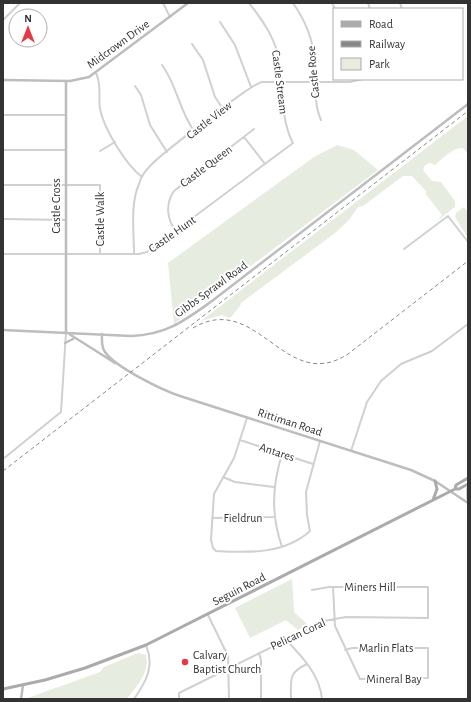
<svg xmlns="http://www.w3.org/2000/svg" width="471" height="702" viewBox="0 0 471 702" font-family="'Alegreya Sans',sans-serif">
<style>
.green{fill:#e6ecdf}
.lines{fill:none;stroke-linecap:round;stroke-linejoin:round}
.street{stroke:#d0d0d0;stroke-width:2}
.secondary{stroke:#bdbdbd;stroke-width:2.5}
.primary{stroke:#ababab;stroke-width:3}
.rail{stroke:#888;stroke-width:1;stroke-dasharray:4 3;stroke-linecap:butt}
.poi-dot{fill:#e63946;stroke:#fff;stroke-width:1.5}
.labels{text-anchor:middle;stroke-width:4;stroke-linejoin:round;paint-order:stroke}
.street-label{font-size:12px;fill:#333;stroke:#fff}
.poi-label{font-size:12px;fill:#333;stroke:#fff;text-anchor:start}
</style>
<rect width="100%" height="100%" fill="#fff"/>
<path class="green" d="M 468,116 L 468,154 L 463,148 C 453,147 442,159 435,165 L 430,163 L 425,165 L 423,170 L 432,181 L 441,182 L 455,201 L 455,207 L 437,221 L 442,215 L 425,193 L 427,192 L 412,176 L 403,176 L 363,206 L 358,207 L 349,220 L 335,233 L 241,303 L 240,306 L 230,318 L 222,315 L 201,321 Z
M 337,145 L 354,150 L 378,170 L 174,324 L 168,263 L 314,157 Z
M 464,207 L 468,212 L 468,238 L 455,217 L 456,213 Z
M 292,579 L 294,612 L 308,625 L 298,630 L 286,620 L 250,638 L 235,608 Z
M 138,653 L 146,655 C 150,674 136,686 127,699 L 25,699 L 100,672 L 104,667 Z"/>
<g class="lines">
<path class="street" d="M 163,3 L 170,17
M 293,3 C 305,20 313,40 315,61 C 316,81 313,102 321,120
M 332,3 L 335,9
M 368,3 L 370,9
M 400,3 L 402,9
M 3,20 L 20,3
M 220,22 L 235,45 L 251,87
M 192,44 L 203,60 L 215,97 L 223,109
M 162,65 C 177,85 179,110 194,131
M 96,73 C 102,85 98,97 100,109 C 104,129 126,165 142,177
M 135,86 L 141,95 L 150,125 L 167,152
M 3,115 L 65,115
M 244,137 L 265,164
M 3,150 L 66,150
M 100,151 L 115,142
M 3,185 L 100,185 L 100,254
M 3,219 L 66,220
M 176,231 C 167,220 165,204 174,191 L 254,129
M 404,249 L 448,216 L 468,242
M 3,254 L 139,254 L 147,252 L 293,143 C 280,118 284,92 280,65 C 277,41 264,22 249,3
M 134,254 C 134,232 130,204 139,184 C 141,177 145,171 150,166 C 160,155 251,84 262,82 L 350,82 L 363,79
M 247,418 L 234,458 L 214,494 L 211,540 L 213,548 L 216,551 C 248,553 285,554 310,531 L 307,515 L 306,492 L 320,441
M 240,440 L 313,464
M 351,451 L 367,402 L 381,381 L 401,364 L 432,351 L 468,324
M 282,454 C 272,487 271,515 282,547
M 3,459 L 61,412 L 66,332
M 223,477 L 235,482 L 274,487
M 212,518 L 274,517
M 333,587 L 335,626 L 360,679 L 428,678 L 428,648 L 352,648 L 345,650
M 208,615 L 228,656 L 229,699
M 285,639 C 301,655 320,675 322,699
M 259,653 L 261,660 L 261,699
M 134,699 C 146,682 155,666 146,645
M 179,699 L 179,693 L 324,621 L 346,617 L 428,618 L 428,587 L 329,587 L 312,590
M 291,699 C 291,679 288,673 307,664"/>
<path class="secondary" d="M 3,80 L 70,81 L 89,77 L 188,3
M 3,330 L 131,336 C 166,335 184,321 212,301 L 468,104
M 66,332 L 66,81
M 66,332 L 115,363
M 102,334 C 102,341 101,347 105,352 C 115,367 162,390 180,396 L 411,470 L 435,481 L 468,503
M 65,343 L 73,339
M 21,699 L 23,685"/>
<path class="primary" d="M 468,488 L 468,499
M 455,489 L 459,489 L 468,484
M 433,500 L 437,489 L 435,481
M 3,689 L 45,680 L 85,668 L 146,645 L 455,489 L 456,485 L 468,478"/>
<path class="rail" d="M 193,328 C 257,290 285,395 348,354 L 468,261
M 3,471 L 468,111"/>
</g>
<circle class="poi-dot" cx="185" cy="662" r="4"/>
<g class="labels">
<g class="street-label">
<text transform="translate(118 44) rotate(-36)" y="4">Midcrown Drive</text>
<text transform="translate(313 72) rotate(-95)" y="4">Castle Rose</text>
<text transform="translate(280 82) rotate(83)" y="4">Castle Stream</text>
<text transform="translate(209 120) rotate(-38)" y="4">Castle View</text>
<text transform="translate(206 166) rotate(-37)" y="4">Castle Queen</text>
<text transform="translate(56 206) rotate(-90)" y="4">Castle Cross</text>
<text transform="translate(100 219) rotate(-90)" y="4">Castle Walk</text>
<text transform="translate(172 234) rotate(-35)" y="4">Castle Hunt</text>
<text transform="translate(211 289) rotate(-36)" y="4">Gibbs Sprawl Road</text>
<text transform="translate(290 422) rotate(18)" y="4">Rittiman Road</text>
<text transform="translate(277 452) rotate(18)" y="4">Antares</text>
<text x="243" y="522">Fieldrun</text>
<text x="370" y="591">Miners Hill</text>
<text transform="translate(239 589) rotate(-27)" y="4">Seguin Road</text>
<text transform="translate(298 634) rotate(-25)" y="4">Pelican Coral</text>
<text x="386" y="652">Marlin Flats</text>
<text x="394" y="683">Mineral Bay</text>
</g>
<g class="poi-label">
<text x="193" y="659">Calvary<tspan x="193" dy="14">Baptist Church</tspan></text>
</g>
</g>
<rect width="471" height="702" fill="none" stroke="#333333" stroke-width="8"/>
<rect x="333" y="8" width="130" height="72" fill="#ffffff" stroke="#adadad"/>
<rect x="341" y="21" width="20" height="6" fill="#ababab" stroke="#adadad"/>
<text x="369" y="28" font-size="12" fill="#333333">Road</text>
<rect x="341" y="41" width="20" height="6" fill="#888888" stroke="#adadad"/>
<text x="369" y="48" font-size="12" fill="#333333">Railway</text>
<rect x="341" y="58" width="20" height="12" fill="#e6ecdf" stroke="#adadad"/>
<text x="369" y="68" font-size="12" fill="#333333">Park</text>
<g transform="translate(28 28)"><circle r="19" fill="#ffffff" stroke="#adadad"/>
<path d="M0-3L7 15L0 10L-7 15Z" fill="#e63946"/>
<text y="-6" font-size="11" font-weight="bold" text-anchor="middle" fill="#333333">N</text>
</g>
</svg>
